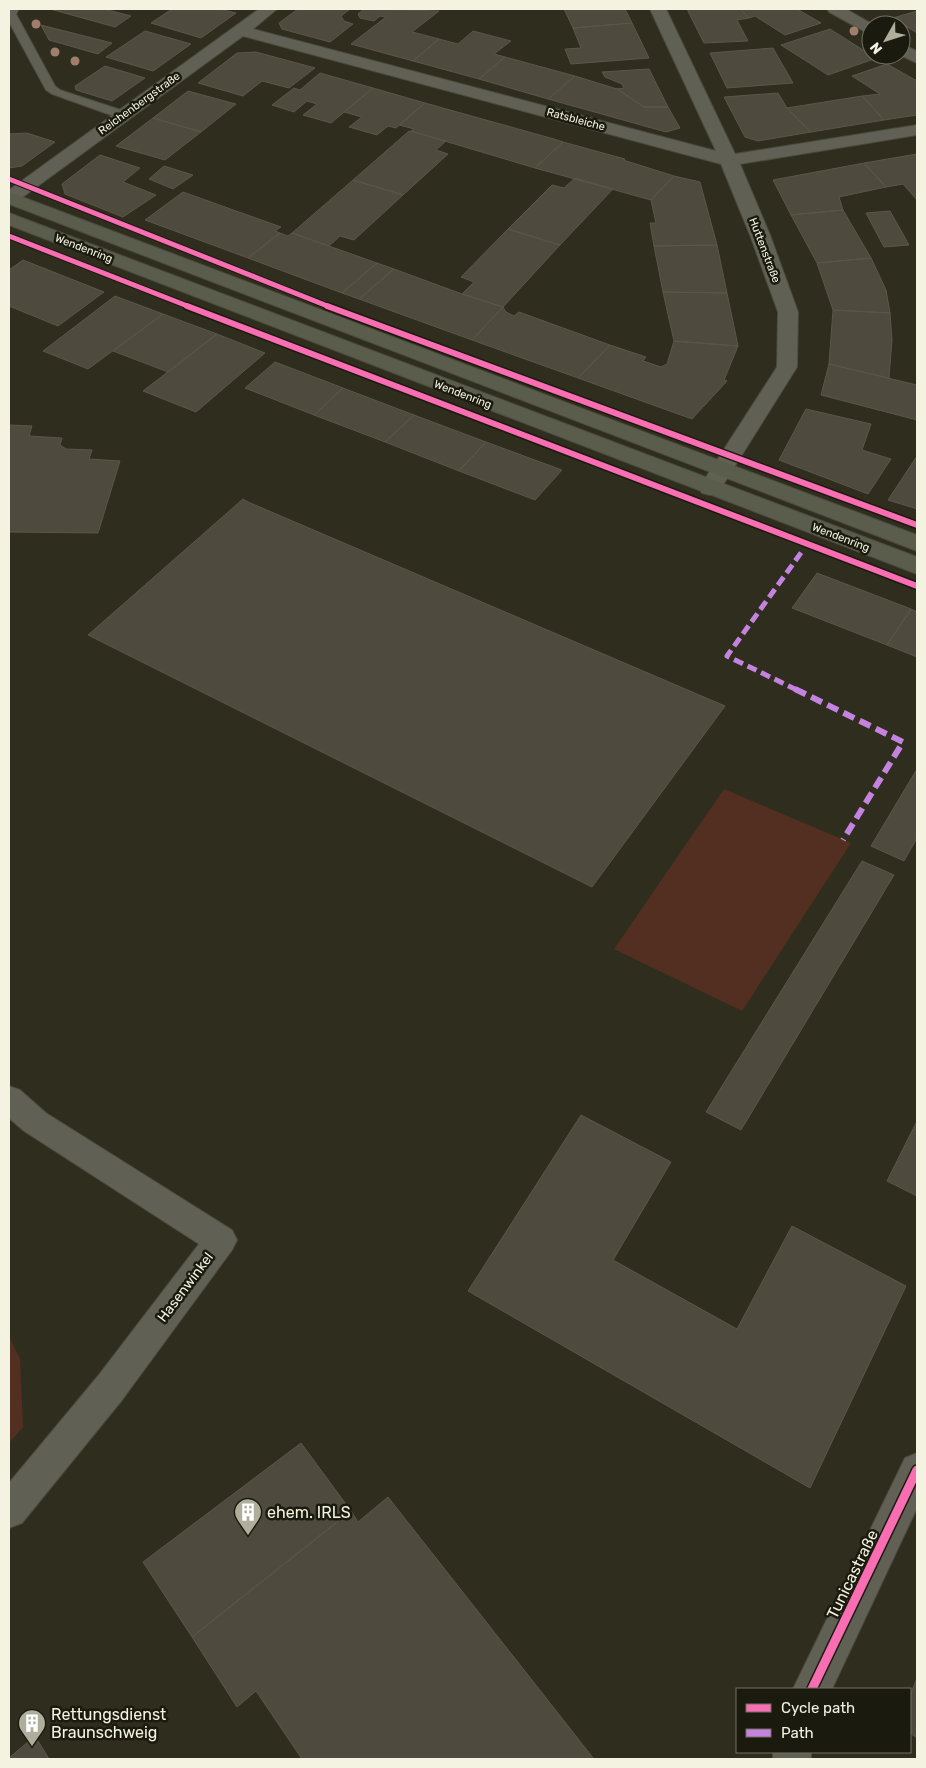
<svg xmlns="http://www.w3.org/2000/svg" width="926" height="1768" viewBox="0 0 926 1768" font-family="Rubik,sans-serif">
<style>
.green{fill:#532f21}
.building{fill:#4e4a3e;stroke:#5b564b}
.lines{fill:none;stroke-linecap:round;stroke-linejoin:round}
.service-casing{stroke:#4a493c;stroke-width:2}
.minor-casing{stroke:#4a493c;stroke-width:2}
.primary-casing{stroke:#4a493c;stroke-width:2}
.service{fill:#616054;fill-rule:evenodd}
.minor{fill:#616054;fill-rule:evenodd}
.primary{fill:#5a5d4c;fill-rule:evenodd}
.quiet-far1{stroke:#c483df;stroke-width:5;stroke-dasharray:10 5;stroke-linecap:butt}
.quiet{stroke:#c483df;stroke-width:6;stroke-dasharray:12 6;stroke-linecap:butt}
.cycleway-far2-casing{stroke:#1b1a0e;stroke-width:7}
.cycleway-far1-casing{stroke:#1b1a0e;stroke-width:9}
.cycleway-casing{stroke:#1b1a0e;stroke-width:12}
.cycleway-far2{stroke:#f96db3;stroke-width:5}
.cycleway-far1{stroke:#f96db3;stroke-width:6}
.cycleway{stroke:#f96db3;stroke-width:9}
.tree{fill:#a17d6c}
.labels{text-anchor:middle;stroke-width:5;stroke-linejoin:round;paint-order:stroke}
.far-street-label{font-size:11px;fill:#f4f3e2;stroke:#1b1a0e}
.street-label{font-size:14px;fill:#f4f3e2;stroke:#1b1a0e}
.near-poi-label{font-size:16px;fill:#f4f3e2;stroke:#1b1a0e;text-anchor:start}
.near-street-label{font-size:16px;fill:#f4f3e2;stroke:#1b1a0e}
</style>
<rect width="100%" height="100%" fill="#2f2d1e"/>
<path class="green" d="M 724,789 L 851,843 L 742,1011 L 614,949 Z
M 9,1336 L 20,1359 L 23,1427 L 9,1443 Z"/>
<path class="building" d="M 50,9 L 104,9 L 131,16 L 115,27 Z
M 172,9 L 219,9 L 236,13 L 201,38 L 151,23 Z
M 298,9 L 350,9 L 341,16 L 344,21 L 353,24 L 330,42 L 282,29 L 279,23 Z
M 364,9 L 439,11 L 412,32 L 439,39 L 413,61 L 351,44 L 386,17 L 380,16 L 374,21 L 360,18 L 358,14 Z
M 564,9 L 625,9 L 632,23 L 573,28 Z
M 687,9 L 740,9 L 749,18 L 737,20 L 748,41 L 704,43 Z
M 740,9 L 797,9 L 821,23 L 785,35 L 755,16 L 749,18 Z
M 917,11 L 917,33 L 893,18 Z
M 632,23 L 649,58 L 571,64 L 565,49 L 581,48 L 573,28 Z
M 41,25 L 112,43 L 98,54 L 49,40 Z
M 830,29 L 871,55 L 877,58 L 828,75 L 781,45 Z
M 145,31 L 191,44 L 153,71 L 106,57 Z
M 473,31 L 511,41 L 494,54 L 505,57 L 479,79 L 413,61 L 439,39 L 458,44 Z
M 773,48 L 793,83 L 727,88 L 710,53 Z
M 256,52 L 315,68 L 289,88 L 262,81 L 243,96 L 198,83 L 237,53 Z
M 505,57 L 575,76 L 548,99 L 479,79 Z
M 887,64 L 917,81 L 917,115 L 884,120 L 862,96 L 880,94 L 852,76 Z
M 105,66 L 145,78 L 112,101 L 76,90 L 75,86 Z
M 649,69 L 668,107 L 644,107 L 617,89 L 624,88 L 622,84 L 605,77 L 602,72 Z
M 320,73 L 373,88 L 331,123 L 303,115 L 317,104 L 307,101 L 294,112 L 272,105 L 294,88 L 300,90 Z
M 575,76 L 617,89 L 644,107 L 668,107 L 680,128 L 666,132 L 548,99 Z
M 373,88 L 425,103 L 396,128 L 388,126 L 377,135 L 349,127 L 362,117 L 344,112 Z
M 188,91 L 236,104 L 201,132 L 153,118 Z
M 778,93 L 787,108 L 811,132 L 758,141 L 745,137 L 724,97 Z
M 862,96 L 884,120 L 811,132 L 787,108 Z
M 425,103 L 554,139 L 563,142 L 535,168 L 411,131 L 414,129 L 399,125 Z
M 153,118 L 201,132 L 165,160 L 116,146 Z
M 409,131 L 446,141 L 436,150 L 448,154 L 403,195 L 353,180 Z
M 27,133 L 55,142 L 22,166 L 9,168 L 9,134 Z
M 563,142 L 625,159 L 623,160 L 674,176 L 651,200 L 535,168 Z
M 917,154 L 917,200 L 903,184 L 886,187 L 864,163 Z
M 100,155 L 140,168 L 123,182 L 156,195 L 123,217 L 65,194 L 62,184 Z
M 864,163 L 886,187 L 839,197 L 843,210 L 791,215 L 773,180 Z
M 164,166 L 193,175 L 173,189 L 149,179 Z
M 674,176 L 700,182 L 717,245 L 654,246 L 650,223 L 656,223 L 651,200 Z
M 575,178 L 613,189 L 560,245 L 508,229 L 552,185 L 564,188 Z
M 353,180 L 403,195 L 354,240 L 340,236 L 329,246 L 292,233 Z
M 183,192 L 281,227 L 275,231 L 280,233 L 248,258 L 145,220 Z
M 843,210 L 871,258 L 817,263 L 791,215 Z
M 890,211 L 909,245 L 884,247 L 866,213 Z
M 508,229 L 560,245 L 503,307 L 462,294 L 474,282 L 461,277 Z
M 280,233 L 288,236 L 292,233 L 377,263 L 342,293 L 248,258 Z
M 717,245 L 727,293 L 663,292 L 654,246 Z
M 871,258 L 886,290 L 890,313 L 833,310 L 817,263 Z
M 23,260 L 104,292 L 58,326 L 9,306 L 9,270 Z
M 377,263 L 394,269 L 359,299 L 342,293 Z
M 394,269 L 462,294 L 503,307 L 472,340 L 359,299 Z
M 663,292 L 727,293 L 738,346 L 674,341 Z
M 115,296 L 163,314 L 88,369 L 43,351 Z
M 503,307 L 506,312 L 514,316 L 519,312 L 610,345 L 578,378 L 472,340 Z
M 833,310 L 890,313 L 892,340 L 889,378 L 829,364 Z
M 163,314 L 217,334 L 168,372 L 113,351 Z
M 217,334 L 265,353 L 196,412 L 143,391 Z
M 674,341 L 738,346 L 724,380 L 727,381 L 692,419 L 578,378 L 610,345 L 646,357 L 643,361 L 661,367 L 667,364 Z
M 275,362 L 343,388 L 314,415 L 245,388 Z
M 829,364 L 917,385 L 917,420 L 821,395 Z
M 343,388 L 414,415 L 385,442 L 314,415 Z
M 806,409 L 871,424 L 862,450 L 891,459 L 868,494 L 779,460 Z
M 414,415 L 486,442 L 459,471 L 385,442 Z
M 9,425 L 32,426 L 29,436 L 62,438 L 60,445 L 66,449 L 92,450 L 89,459 L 120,461 L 98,533 L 9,532 Z
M 486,442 L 562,470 L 535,500 L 459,471 Z
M 917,456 L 917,509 L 888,500 Z
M 243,499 L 248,502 L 725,706 L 592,887 L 88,635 Z
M 817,573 L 911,609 L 887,645 L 792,608 Z
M 911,609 L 917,612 L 917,657 L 887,645 Z
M 917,769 L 917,838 L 904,861 L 871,846 Z
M 862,861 L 894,875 L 741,1130 L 706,1112 Z
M 581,1115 L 671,1162 L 613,1260 L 737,1329 L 792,1226 L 906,1286 L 810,1488 L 468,1291 Z
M 917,1121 L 917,1196 L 887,1181 Z
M 301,1443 L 351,1511 L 192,1637 L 143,1562 Z
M 388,1497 L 594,1759 L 302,1759 L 256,1691 L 237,1707 L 192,1637 L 351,1511 L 358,1522 Z
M 917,1678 L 917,1738 L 910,1733 L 910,1696 Z
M 35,1736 L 49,1759 L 9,1759 L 9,1758 Z"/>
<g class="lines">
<g class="service-casing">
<path id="service" d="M 9,9 L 19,9 L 16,14 L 55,86 L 60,90 L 127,112 L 129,115 L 127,118 L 119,118 L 52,94 L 46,90 L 9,22 Z"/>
</g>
<g class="minor-casing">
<path id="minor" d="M 259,9 L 277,9 L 253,29 L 716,151 L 650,9 L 666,9 L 735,154 L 917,125 L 917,135 L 740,164 L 770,235 L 798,312 L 797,367 L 718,493 L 710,495 L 702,493 L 699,488 L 777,367 L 778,312 L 750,235 L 721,164 L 243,36 L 16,202 L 9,204 L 9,190 Z
M 827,9 L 846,9 L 874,25 L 871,25 L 871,35 L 829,12 Z
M 901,44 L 917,51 L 917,63 L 900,55 Z
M 9,1086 L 20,1090 L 46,1113 L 232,1230 L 237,1240 L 232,1250 L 122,1400 L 22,1523 L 9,1528 L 9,1483 L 98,1376 L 199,1244 L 24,1131 L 9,1118 Z
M 917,1453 L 917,1508 L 832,1689 L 793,1689 L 905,1458 Z
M 773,1752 L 811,1752 L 811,1759 L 773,1759 Z"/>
</g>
<g class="primary-casing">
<path id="primary" d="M 9,192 L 917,535 L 917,551 L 9,204 Z
M 9,213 L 917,557 L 917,574 L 9,225 Z"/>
</g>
<use href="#service" class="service"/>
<use href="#minor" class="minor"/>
<use href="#primary" class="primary"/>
<path class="quiet-far1" d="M 797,690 L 727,656 L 803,550"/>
<path class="quiet" d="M 795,689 L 903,742 L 843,840"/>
<g class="cycleway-far2-casing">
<path id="cycleway-far2" d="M 9,179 L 330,307
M 9,236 L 190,307"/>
</g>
<g class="cycleway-far1-casing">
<path id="cycleway-far1" d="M 187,306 L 917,586
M 327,306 L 917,525"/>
</g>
<g class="cycleway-casing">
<path id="cycleway" d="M 812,1689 L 917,1470"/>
</g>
<use href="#cycleway-far2" class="cycleway-far2"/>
<use href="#cycleway-far1" class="cycleway-far1"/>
<use href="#cycleway" class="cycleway"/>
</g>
<g class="tree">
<circle cx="36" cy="24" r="4.5"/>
<circle cx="854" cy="31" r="4.5"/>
<circle cx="55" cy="52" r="4.5"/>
<circle cx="75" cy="61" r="4.5"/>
</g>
<defs>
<g id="building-pin" transform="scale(1.4375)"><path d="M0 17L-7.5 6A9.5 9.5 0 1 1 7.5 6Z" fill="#afae9d" stroke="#1b1a0e"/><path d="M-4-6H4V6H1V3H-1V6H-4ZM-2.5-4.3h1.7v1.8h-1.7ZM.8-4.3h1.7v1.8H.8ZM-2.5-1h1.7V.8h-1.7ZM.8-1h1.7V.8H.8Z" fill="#fff"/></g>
</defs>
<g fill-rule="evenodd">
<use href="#building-pin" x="248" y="1512"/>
<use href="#building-pin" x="32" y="1723"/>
</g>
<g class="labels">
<g class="far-street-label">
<text transform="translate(139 103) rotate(-36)" y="4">Reichenbergstraße</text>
<text transform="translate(576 119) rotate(15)" y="4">Ratsbleiche</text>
<text transform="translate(84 248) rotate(21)" y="4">Wendenring</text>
<text transform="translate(765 250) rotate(69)" y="4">Huttenstraße</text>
<text transform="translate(463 394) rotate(21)" y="4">Wendenring</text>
<text transform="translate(841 537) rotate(21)" y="4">Wendenring</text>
</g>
<g class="street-label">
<text transform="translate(185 1287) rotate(-53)" y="5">Hasenwinkel</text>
</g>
<g class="near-poi-label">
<text x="267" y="1518">ehem. IRLS</text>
<text x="51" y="1720">Rettungsdienst<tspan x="51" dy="18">Braunschweig</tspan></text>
</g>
<g class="near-street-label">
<text transform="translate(852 1574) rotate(-64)" y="6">Tunicastraße</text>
</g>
</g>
<rect width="926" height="1768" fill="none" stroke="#f4f3e2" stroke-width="20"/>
<rect x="736" y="1688" width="175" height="65" fill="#1b1a0e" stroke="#727163"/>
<rect x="746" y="1704" width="25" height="8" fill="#f96db3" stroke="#727163"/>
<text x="781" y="1713" font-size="15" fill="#f4f3e2">Cycle path</text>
<rect x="746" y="1729" width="25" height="8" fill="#c483df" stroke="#727163"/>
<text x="781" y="1738" font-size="15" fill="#f4f3e2">Path</text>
<g transform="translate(886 40) rotate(231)"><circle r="24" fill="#1b1a0e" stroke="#727163"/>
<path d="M0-4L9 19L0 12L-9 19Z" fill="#afae9d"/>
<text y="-8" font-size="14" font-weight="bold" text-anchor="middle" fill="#f4f3e2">N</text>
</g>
</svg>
